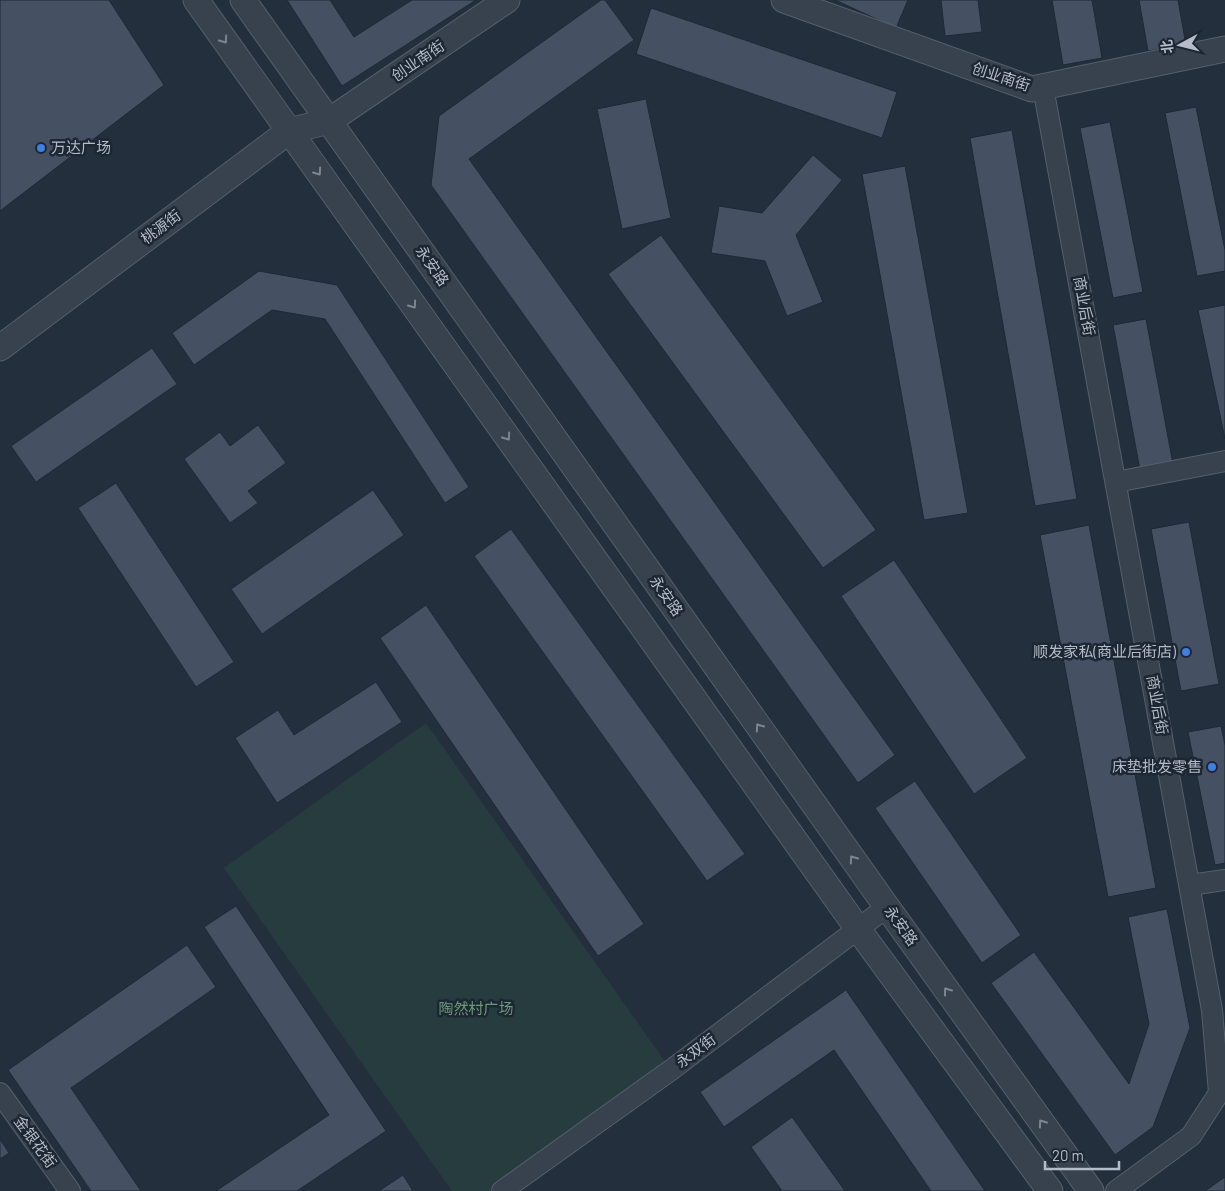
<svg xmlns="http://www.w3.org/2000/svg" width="1225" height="1191" viewBox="0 0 1225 1191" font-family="Barlow,'Noto Sans SC',sans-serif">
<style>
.green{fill:#263c3f}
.building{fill:#455162;stroke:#1f2835}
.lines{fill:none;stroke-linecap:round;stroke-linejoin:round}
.minor-casing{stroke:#565f6c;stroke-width:22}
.tertiary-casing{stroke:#565f6c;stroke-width:27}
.minor{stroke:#38414e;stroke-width:20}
.tertiary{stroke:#38414e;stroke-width:25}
.oneway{stroke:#7c8592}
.shop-dot{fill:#3f7fe0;stroke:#1d2633;stroke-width:2}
.labels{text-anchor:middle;stroke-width:5;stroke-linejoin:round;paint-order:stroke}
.street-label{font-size:15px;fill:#b4bcc9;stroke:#1d2633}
.poi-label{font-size:15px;fill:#b4bcc9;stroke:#1d2633;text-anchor:end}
.park-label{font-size:15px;fill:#6b9a76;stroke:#1d2633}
</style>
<rect width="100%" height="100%" fill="#242f3e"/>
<path class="green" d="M 426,723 L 671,1070 L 502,1191 L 452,1191 L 224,868 Z"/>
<path class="building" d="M 0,0 L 109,0 L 164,85 L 0,211 Z
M 287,0 L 330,0 L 354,37 L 412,0 L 476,0 L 342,86 Z
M 601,0 L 605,0 L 634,40 L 469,159 L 895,755 L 858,783 L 431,185 L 439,116 Z
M 835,0 L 908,0 L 896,28 Z
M 941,0 L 978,0 L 982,32 L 945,36 Z
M 1052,0 L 1092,0 L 1102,58 L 1063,65 Z
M 1139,0 L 1178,0 L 1186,45 L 1148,51 Z
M 651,8 L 897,92 L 882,138 L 636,54 Z
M 646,99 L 671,218 L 622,229 L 597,109 Z
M 1196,107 L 1225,250 L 1225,271 L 1197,276 L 1165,113 Z
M 1110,122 L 1143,292 L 1113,298 L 1080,128 Z
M 1012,130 L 1077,499 L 1035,506 L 970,138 Z
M 813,155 L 842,180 L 796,235 L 823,302 L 787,316 L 765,261 L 711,253 L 719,206 L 762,213 Z
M 905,166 L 968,513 L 924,520 L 862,174 Z
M 661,235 L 876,530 L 823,568 L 608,274 Z
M 259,271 L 337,285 L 469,487 L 445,503 L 325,319 L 272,310 L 194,365 L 172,333 Z
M 1225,305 L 1225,439 L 1198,310 Z
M 1146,319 L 1173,464 L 1140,470 L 1113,325 Z
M 152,348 L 177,384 L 36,482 L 11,446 Z
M 258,425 L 286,463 L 248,491 L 258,503 L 230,523 L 184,459 L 220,432 L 230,446 Z
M 116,483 L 234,662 L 196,687 L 78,508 Z
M 373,490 L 404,535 L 262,634 L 231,589 Z
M 1189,522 L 1219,684 L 1181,691 L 1151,529 Z
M 1089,525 L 1156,888 L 1108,897 L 1040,535 Z
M 511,529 L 745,854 L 707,881 L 474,556 Z
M 894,560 L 1027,758 L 974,794 L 841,596 Z
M 426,605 L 644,924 L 598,956 L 380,638 Z
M 376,682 L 402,722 L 277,803 L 235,738 L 278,710 L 294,735 Z
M 1221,726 L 1225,745 L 1225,863 L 1215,865 L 1188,732 Z
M 915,781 L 1021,935 L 982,963 L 875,808 Z
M 236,906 L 386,1131 L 297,1191 L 216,1191 L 329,1115 L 204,927 Z
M 1167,909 L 1190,1028 L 1153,1127 L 1115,1155 L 991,983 L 1034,952 L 1129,1084 L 1149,1024 L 1128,917 Z
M 187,945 L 216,987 L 71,1088 L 141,1191 L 91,1191 L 8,1070 Z
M 846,990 L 985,1191 L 931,1191 L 834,1050 L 724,1127 L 700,1092 Z
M 792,1117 L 845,1191 L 782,1191 L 751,1147 Z
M 0,1139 L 9,1153 L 0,1159 Z
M 403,1175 L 413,1191 L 379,1191 Z
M 1225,1177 L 1225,1191 L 1205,1191 Z"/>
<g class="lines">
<g class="minor-casing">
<path id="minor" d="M 1043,87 L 1212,1010 L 1219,1093 L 1191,1136 L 1116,1191
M 1116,482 L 1225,461
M 1190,885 L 1225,880
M 0,1093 L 70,1191
M 502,1191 L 671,1070 L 887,907"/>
</g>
<g class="tertiary-casing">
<path id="tertiary" d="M 196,0 L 858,929 L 1050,1191
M 243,0 L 887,907 L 1091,1191
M 784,0 L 1032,89 L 1225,49
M 0,348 L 289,131 L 329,121 L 507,0"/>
</g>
<use href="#minor" class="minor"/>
<use href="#tertiary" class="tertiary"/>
</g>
<defs><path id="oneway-chevron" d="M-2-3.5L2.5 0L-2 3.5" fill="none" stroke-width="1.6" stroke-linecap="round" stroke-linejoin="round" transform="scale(1.25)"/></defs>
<g class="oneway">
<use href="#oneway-chevron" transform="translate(224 40) rotate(55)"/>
<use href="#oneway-chevron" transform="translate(318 172) rotate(55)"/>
<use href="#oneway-chevron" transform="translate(413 305) rotate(55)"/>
<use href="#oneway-chevron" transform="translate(507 437) rotate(55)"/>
<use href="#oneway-chevron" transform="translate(759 727) rotate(-125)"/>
<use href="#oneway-chevron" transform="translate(853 859) rotate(-125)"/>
<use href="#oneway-chevron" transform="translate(947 991) rotate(-126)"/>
<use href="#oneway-chevron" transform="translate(1042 1123) rotate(-126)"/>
</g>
<g class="shop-dot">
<circle cx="41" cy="148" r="5"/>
<circle cx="1186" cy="652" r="5"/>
<circle cx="1212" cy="767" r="5"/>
</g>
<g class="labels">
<g class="street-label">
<text transform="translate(418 61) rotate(-34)" y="5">创业南街</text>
<text transform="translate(1001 77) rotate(18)" y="5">创业南街</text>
<text transform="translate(161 227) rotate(-37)" y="5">桃源街</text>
<text transform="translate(432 266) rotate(55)" y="5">永安路</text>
<text transform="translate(1084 306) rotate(80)" y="5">商业后街</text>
<text transform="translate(666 596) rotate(55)" y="5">永安路</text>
<text transform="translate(1157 705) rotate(80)" y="5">商业后街</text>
<text transform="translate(901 926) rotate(54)" y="5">永安路</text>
<text transform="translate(696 1051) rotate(-37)" y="5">永双街</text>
<text transform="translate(35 1142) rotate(54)" y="5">金银花街</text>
</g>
<g class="poi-label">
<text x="51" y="153" text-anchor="start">万达广场</text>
<text x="1176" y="657">顺发家私(商业后街店)</text>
<text x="1202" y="772">床垫批发零售</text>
</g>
<g class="park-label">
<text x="476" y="1014">陶然村广场</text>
</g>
</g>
<g transform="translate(1180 45) rotate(263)" stroke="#1d2633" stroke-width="4" paint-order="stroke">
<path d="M0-4L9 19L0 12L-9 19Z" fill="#b4bcc9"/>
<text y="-8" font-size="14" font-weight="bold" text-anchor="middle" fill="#b4bcc9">北</text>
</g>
<path d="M1045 1161v8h74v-8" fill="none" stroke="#b4bcc9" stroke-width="2.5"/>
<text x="1052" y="1161" font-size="15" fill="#b4bcc9" stroke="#1d2633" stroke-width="4" paint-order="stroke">20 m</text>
</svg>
